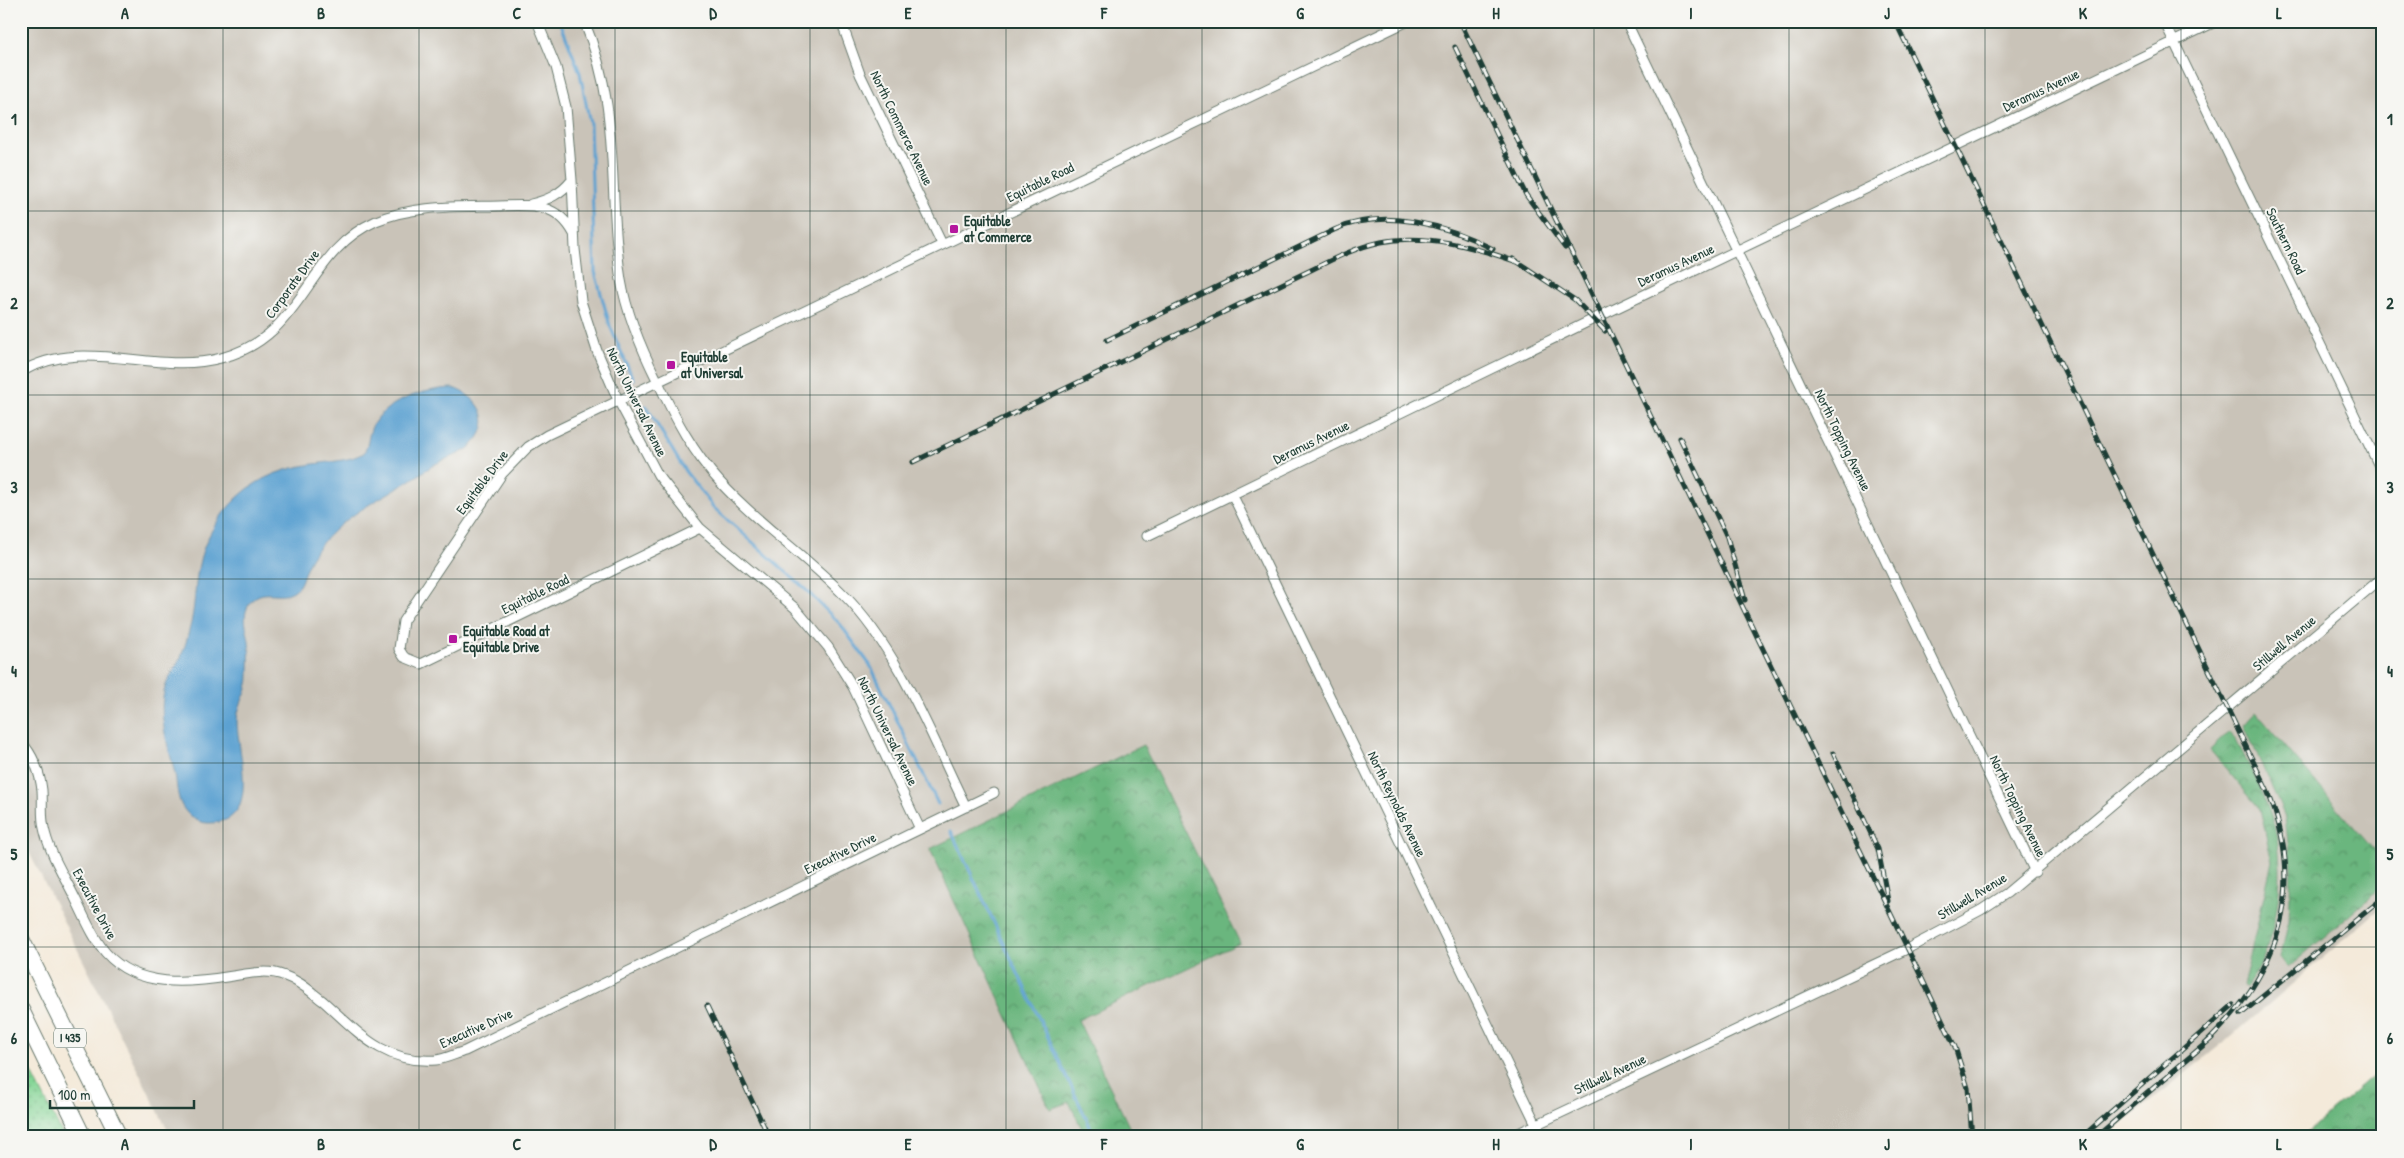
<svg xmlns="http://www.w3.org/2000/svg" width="2404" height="1158" viewBox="0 0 2404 1158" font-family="'Patrick Hand',sans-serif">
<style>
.industrial{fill:#c9c3b8}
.grass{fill:url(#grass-dots);stroke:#528964}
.forest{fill:url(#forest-crowns);stroke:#457a59}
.water{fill:#5ca1d1;stroke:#3e6f82}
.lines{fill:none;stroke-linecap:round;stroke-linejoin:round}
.stream{stroke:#5ca1d1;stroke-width:3}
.street-casing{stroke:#6a7a6e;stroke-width:11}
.highway-casing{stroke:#6a7a6e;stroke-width:18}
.street{stroke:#fff;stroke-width:9}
.highway{stroke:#fff;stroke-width:16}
.rail-casing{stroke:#1f3d34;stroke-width:5}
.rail{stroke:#f6f6f2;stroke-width:3;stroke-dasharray:9;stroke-linecap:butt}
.grid{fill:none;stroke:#1f3d34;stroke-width:1;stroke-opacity:0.55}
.poi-dot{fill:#b5179e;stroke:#f6f6f2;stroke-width:2}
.labels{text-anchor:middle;stroke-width:4;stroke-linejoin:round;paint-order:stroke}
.shield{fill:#f6f6f2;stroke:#60746d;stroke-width:1}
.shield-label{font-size:12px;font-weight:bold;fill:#1f3d34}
.street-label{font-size:14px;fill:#1f3d34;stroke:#f6f6f2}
.poi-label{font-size:14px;font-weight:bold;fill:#1f3d34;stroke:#f6f6f2;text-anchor:start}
.neatline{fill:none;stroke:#1f3d34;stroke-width:2}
.grid-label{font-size:16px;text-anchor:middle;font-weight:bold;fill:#1f3d34}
</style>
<defs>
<pattern id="grass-dots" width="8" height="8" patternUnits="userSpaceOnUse" patternTransform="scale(1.25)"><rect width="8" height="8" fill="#84d595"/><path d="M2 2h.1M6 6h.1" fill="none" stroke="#6bae7a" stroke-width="1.8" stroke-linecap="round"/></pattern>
<pattern id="forest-crowns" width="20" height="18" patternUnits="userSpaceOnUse" patternTransform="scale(1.25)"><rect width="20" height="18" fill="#6bb67e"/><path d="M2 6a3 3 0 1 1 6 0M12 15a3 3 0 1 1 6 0" fill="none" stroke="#579568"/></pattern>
</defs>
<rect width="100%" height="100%" fill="#f6f6f2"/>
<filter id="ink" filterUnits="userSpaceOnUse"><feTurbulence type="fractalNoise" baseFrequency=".02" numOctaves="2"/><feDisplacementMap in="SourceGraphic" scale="10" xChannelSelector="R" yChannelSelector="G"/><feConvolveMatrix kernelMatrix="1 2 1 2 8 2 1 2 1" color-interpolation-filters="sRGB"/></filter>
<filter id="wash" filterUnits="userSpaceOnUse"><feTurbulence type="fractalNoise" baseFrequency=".0096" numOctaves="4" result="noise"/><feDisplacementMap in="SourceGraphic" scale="20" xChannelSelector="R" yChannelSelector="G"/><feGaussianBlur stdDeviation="1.12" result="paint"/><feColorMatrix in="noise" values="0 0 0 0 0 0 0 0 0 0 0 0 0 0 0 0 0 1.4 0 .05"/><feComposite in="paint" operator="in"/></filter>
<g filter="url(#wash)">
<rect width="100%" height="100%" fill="#f4eada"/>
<path class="industrial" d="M 21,21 L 2383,21 L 2383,906 L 2239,1030 L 2106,1137 L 171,1137 L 21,836 Z"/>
<path class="grass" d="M 21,1051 L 64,1137 L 21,1137 Z"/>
<path class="forest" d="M 2256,712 L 2383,861 L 2383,883 L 2367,900 L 2288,968 L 2280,957 L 2289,921 L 2291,868 L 2285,817 L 2244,725 Z
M 2229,732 L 2236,739 C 2248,765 2264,792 2272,819 C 2287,863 2279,917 2263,959 C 2259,969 2251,979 2246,989 L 2243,986 L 2272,862 L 2260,809 L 2210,750 Z
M 1143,745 L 1240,943 L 1078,1020 L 1134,1137 L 1086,1137 L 1069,1102 L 1050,1109 L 930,849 Z
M 2383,1067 L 2383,1137 L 2301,1137 Z"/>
<path class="water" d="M 453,388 C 477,396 496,419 474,443 C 465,453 453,456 441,461 C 429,467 419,475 408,482 C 384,496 359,509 338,527 C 326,538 314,550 307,566 C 303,574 302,585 295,590 C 280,601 262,585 250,603 C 241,616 247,627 249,641 C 250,651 249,663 249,674 C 250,691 237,704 237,721 C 237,752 263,823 209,823 C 197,823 188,816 182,806 C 177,797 177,785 175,774 C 169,748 158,719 164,692 C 166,680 175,669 181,657 C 184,649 187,640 189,631 C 196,608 194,583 200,560 C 207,532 226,505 249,488 C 270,472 296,466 321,463 C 337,461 350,460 364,453 C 369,444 368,432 374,423 C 389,399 426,389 453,388 Z"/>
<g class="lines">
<path class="stream" d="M 560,21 L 580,73 L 590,124 L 595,272 L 610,326 L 633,379
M 646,406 L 685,471 L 714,508 L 803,587 L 840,624 L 870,665 L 938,804
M 951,831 L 1095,1137"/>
</g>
</g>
<g filter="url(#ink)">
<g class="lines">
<g class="street-casing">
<path id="street" d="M 537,21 L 556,67 L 566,107 L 572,180 L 575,249 L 581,301 L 597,351 L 618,400 L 658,475 L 700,528 L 795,608 L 828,647 L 853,687 L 920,829
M 584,21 C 622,110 607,189 621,280 C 627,316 642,350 658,382 C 675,418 693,453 720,482 C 758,524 805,555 844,595 C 899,650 932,738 966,807
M 841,21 L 860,74 L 942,244
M 1626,21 L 2035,872
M 2164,21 L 2383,474
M 531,204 C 548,200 561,194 572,180
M 21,372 C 83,335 155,376 221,358 C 306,336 304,253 376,221 C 413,205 459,207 499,206 C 531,205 557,202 574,234
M 1233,496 L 1536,1124
M 700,528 L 421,664 L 404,657 L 399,649 L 403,621 L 502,474 L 528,447 L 547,435 L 1408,21
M 1147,536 L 1602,315 L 2217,21
M 21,742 C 33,754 40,773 42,790 C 43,803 41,815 44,828 C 49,853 65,877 76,900 C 85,918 93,938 106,953 C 138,989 190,983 233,976 C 251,973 268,969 285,976 C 300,981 311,992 323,1001 C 358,1032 384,1064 436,1060 C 445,1059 455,1054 465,1051 L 994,793
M 1510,1137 L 1907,949 L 1981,910 L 2007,893 L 2383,577"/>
</g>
<g class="highway-casing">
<path id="highway" d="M 21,939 L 119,1137
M 21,1010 L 83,1137"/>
</g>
<use href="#street" class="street"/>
<use href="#highway" class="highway"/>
<g class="rail-casing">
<path id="rail" d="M 1460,21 L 1955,1047 L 1968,1088 L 1972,1137
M 1895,21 L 2267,790 C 2308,888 2280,971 2207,1042
M 1455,47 L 1526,195 L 1565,248
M 1513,259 L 1575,300 L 1605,331
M 1107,340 L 1334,230 C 1384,207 1447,225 1493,249
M 1680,438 L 1727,537 L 1745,600
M 913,462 L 1313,269 C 1335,258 1357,247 1381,242 C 1426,233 1475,247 1517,262
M 1833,753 L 1878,849 L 1888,901
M 707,1006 L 769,1137
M 2241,1014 L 2383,898
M 2082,1137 L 2233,1005
M 2096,1137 L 2212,1038"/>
</g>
<use href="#rail" class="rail"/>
</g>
</g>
<path class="grid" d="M 223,21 L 223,1137M 419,21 L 419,1137M 615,21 L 615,1137M 810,21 L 810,1137M 1006,21 L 1006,1137M 1202,21 L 1202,1137M 1398,21 L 1398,1137M 1594,21 L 1594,1137M 1789,21 L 1789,1137M 1985,21 L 1985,1137M 2181,21 L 2181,1137M 21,211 L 2383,211M 21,395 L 2383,395M 21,579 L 2383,579M 21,763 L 2383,763M 21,947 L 2383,947"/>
<g class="poi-dot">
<rect x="949" y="224" width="10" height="10" rx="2.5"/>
<rect x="666" y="360" width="10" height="10" rx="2.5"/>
<rect x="448" y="634" width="10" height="10" rx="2.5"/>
</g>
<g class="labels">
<rect class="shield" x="54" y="1028.5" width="32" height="19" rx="4"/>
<g class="shield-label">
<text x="70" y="1042">I 435</text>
</g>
<g class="street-label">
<text transform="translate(2041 90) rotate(-25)" y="5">Deramus Avenue</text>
<text transform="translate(902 128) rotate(64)" y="5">North Commerce Avenue</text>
<text transform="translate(1040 182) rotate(-26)" y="5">Equitable Road</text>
<text transform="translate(2286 241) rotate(64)" y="5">Southern Road</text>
<text transform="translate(1676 265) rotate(-25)" y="5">Deramus Avenue</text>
<text transform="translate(292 284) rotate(-54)" y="5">Corporate Drive</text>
<text transform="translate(637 402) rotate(64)" y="5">North Universal Avenue</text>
<text transform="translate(1843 440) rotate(64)" y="5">North Topping Avenue</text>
<text transform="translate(1311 442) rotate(-26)" y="5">Deramus Avenue</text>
<text transform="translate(482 482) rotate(-53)" y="5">Equitable Drive</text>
<text transform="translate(535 594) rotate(-26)" y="5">Equitable Road</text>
<text transform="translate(2284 643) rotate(-40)" y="5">Stillwell Avenue</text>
<text transform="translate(888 731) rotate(64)" y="5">North Universal Avenue</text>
<text transform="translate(1397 804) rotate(64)" y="5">North Reynolds Avenue</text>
<text transform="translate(2018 806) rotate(64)" y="5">North Topping Avenue</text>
<text transform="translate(840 853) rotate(-26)" y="5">Executive Drive</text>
<text transform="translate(1972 896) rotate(-31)" y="5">Stillwell Avenue</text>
<text transform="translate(95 904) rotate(62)" y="5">Executive Drive</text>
<text transform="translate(476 1028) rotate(-24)" y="5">Executive Drive</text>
<text transform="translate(1610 1074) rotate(-25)" y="5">Stillwell Avenue</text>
</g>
<g class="poi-label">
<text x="964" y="226">Equitable<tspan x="964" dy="16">at Commerce</tspan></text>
<text x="681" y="362">Equitable<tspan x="681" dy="16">at Universal</tspan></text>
<text x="463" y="636">Equitable Road at<tspan x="463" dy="16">Equitable Drive</tspan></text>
</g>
</g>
<rect width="2404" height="1158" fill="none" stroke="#f6f6f2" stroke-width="55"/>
<path d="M50 1100v8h144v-8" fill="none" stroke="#1f3d34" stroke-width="2.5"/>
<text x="58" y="1100" font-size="15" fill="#1f3d34" stroke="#f6f6f2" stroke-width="4" paint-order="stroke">100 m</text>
<rect x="28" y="28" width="2348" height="1102" class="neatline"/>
<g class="grid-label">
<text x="125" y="19">A</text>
<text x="321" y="19">B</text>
<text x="517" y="19">C</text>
<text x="713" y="19">D</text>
<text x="908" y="19">E</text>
<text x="1104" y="19">F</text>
<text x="1300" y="19">G</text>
<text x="1496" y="19">H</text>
<text x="1691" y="19">I</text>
<text x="1887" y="19">J</text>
<text x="2083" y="19">K</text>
<text x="2279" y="19">L</text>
<text x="14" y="125">1</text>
<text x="2390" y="125">1</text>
<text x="14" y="309">2</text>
<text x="2390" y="309">2</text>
<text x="14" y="493">3</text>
<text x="2390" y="493">3</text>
<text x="14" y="677">4</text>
<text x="2390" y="677">4</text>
<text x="14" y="860">5</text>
<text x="2390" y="860">5</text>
<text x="14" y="1044">6</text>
<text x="2390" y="1044">6</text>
<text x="125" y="1150">A</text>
<text x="321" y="1150">B</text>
<text x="517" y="1150">C</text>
<text x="713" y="1150">D</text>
<text x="908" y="1150">E</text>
<text x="1104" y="1150">F</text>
<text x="1300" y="1150">G</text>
<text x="1496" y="1150">H</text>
<text x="1691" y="1150">I</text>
<text x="1887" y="1150">J</text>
<text x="2083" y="1150">K</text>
<text x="2279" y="1150">L</text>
</g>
</svg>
